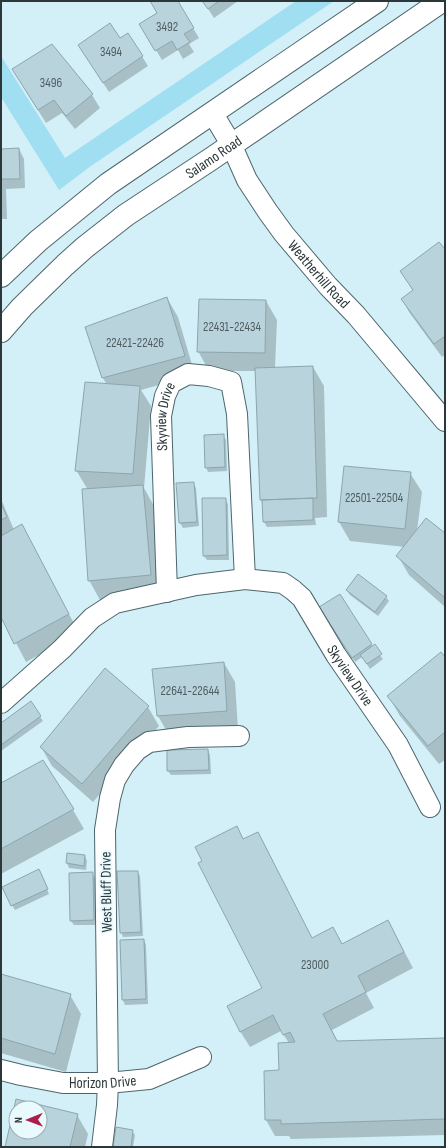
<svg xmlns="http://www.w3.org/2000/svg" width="446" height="1148" viewBox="0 0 446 1148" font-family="'Sofia Sans Condensed',sans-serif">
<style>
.green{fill:#a0dff1}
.shadow{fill:#0003;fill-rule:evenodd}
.building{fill:#b8d3db;stroke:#8ca6ae;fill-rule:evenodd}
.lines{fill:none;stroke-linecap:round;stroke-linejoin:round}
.minor-casing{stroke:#4d666d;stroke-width:22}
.secondary-casing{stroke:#4d666d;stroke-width:24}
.minor{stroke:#fff;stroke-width:20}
.secondary{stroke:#fff;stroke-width:22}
.labels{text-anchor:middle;stroke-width:4;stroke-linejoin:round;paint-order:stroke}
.number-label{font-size:13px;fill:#4f5e62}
.street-label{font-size:15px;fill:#2c373a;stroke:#e9faff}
</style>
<rect width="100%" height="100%" fill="#d3eff7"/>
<path class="green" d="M 296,1 L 334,1 L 91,166 L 59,190 L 1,97 L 1,56 L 65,158 Z"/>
<path class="shadow" d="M 151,1 L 177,1 L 199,38 L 189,44 L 194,52 L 183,59 L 178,50 L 162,60 L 141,25 L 158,14 Z
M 203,1 L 238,1 L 214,18 Z
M 128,34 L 148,66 L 109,92 L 85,55 L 120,39 Z
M 52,46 L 92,95 L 100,108 L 75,129 L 62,113 L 46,123 L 21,83 Z
M 19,149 L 24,159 L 25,188 L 6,189 L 7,219 L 1,219 L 1,150 Z
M 445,251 L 445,355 L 442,357 L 409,312 L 402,299 L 413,291 L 401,271 Z
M 167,298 L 178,317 L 195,375 L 141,390 L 151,406 L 144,488 L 154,506 L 161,594 L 100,600 L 89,580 L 88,490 L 76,470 L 107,385 L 103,378 Z
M 266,301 L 277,320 L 275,368 L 313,367 L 324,386 L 327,517 L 315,518 L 316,525 L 267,527 L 264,522 L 263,504 L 261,500 L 256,371 L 209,371 L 198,351 Z
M 223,436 L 226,440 L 227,471 L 208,472 L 206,467 Z
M 410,473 L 422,492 L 417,531 L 445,534 L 445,607 L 409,575 L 398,556 L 405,547 L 350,541 L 339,522 Z
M 193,483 L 196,488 L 199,526 L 183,528 L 180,523 L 177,484 Z
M 1,499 L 14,530 L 22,525 L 79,633 L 26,662 L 1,614 Z
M 225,499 L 228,504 L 229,560 L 207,560 L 204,556 Z
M 358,575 L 386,597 L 389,601 L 378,616 L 350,595 L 347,590 Z
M 339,596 L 373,647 L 383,659 L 370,669 L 362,657 L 355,662 L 323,612 Z
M 445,659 L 445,760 L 439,764 L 400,716 L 389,697 Z
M 224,663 L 235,682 L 238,730 L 169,735 L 158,716 Z
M 105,670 L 148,707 L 159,726 L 93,802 L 52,766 L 41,747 Z
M 31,703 L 43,721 L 1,751 L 1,724 Z
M 208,750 L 210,755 L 211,774 L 171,775 L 168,771 Z
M 1,784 L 73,810 L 84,829 L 1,874 Z
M 236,828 L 244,840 L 258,833 L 312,939 L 333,928 L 342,944 L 388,921 L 413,968 L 366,993 L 374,1008 L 332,1030 L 338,1042 L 445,1039 L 445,1135 L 291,1139 L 289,1136 L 275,1136 L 266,1120 L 289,1043 L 281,1031 L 250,1047 L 240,1031 L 263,988 L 204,861 Z
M 85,856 L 87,861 L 86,870 L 69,868 L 67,863 Z
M 137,872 L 140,876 L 143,936 L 123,937 L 121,932 Z
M 92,873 L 95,878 L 96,925 L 74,925 L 71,921 Z
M 41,875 L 49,894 L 15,910 L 12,905 Z
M 144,940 L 146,945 L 148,1004 L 125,1005 L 123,1000 Z
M 1,976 L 70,995 L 81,1014 L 66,1072 L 1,1053 Z
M 17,1100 L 77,1115 L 88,1134 L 85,1147 L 6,1147 ZM 16,1108 L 40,1108 L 40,1132 L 16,1132 Z
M 132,1131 L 135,1135 L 133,1147 L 114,1147 Z"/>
<path class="building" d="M 150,1 L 178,1 L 194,28 L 184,34 L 190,42 L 177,50 L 172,41 L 155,51 L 139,24 L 157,13 Z
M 202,1 L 219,1 L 208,9 Z
M 110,23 L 120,38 L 128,33 L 143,56 L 103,83 L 78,45 Z
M 52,44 L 93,94 L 66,116 L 54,100 L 38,110 L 12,69 Z
M 19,148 L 20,179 L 1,179 L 1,149 Z
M 439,242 L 445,249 L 445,336 L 434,344 L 401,299 L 413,290 L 400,271 Z
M 167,297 L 185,356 L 102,378 L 85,327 Z
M 199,299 L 266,300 L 265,353 L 197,352 Z
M 313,366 L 317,498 L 260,500 L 255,368 Z
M 85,382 L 140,386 L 133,474 L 75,471 Z
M 224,434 L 225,467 L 205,468 L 204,435 Z
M 344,466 L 411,472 L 405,529 L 338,522 Z
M 194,482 L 197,522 L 179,523 L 176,483 Z
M 143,485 L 151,575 L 88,581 L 82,489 Z
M 202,498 L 226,498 L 227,555 L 203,556 Z
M 313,498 L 313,520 L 263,522 L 262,500 Z
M 1,503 L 7,517 L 1,520 Z
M 426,518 L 445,533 L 445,598 L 396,556 Z
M 22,524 L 69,614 L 14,644 L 1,617 L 1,536 Z
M 358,574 L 387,596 L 375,612 L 346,590 Z
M 340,594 L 372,644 L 352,658 L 319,607 Z
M 375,644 L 382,654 L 367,664 L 360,655 Z
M 441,652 L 445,657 L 445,732 L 428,746 L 387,696 Z
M 224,662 L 227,711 L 157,716 L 152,669 Z
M 105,668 L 149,706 L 82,784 L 40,747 Z
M 31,701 L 41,716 L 1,745 L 1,723 Z
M 208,749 L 209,770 L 167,771 L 167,750 Z
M 43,760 L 74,809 L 1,849 L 1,783 Z
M 237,826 L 243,839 L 258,832 L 312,938 L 333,927 L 342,944 L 388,920 L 404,952 L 358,976 L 366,992 L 323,1014 L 337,1041 L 445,1038 L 445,1119 L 281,1124 L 281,1120 L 265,1120 L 264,1071 L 279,1070 L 278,1043 L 295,1042 L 290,1032 L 283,1035 L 273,1015 L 240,1032 L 227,1006 L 262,988 L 198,863 L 202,861 L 195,847 Z
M 67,853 L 85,855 L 84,866 L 66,863 Z
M 39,869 L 48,889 L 11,906 L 2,887 Z
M 117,871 L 138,871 L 141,932 L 120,933 Z
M 93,872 L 94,920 L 70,921 L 69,873 Z
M 144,939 L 146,999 L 122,1000 L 120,940 Z
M 1,974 L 71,994 L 55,1054 L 1,1038 Z
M 16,1099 L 78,1114 L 70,1147 L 5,1147 ZM 16,1108 L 40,1108 L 40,1132 L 16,1132 Z
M 116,1127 L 133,1130 L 131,1147 L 113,1147 Z"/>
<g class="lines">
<g class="minor-casing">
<g id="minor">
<path id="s1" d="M 213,114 L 231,144 L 247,180 L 268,212 L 284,234 L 328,286 L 356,315 L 445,421"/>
<path id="s2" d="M 167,592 L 161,416 L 165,396 L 171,383 L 188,374 L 209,376 L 231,382 L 237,414 L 245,579"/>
<path id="s3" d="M 1,703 L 62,649 L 92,618 L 115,603 L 196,585 L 245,579 L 283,583 L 293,590 L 302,598 L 336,655 L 398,745 L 430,807"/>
<path id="s4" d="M 1,1070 L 21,1075 L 63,1083 L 108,1083 L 149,1079 L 201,1057"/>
<path d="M 102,1147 L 107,1105 L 108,1083 L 105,830 L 110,798 L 115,780 L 124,765 L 137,750 L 149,742 L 188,737 L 239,736"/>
</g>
</g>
<g class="secondary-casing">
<g id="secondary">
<path d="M 1,276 L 38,241 L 108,184 L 377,1"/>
<path id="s5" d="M 1,331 L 22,307 L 65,265 L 84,248 L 126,215 L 211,159 L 442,1"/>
</g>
</g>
<use href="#minor" class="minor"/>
<use href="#secondary" class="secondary"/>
</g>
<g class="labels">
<g class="number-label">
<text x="167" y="31">3492</text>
<text x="111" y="56">3494</text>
<text x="51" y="87">3496</text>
<text x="232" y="331">22431-22434</text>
<text x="135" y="347">22421-22426</text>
<text x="374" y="502">22501-22504</text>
<text x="190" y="695">22641-22644</text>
<text x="315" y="969">23000</text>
</g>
<g class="street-label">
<text dy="5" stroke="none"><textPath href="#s5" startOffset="276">Salamo Road</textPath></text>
<text dy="5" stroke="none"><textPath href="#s1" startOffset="193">Weatherhill Road</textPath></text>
<text dy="5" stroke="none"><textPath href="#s2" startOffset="176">Skyview Drive</textPath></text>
<text dy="5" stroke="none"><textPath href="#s3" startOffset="438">Skyview Drive</textPath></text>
<text transform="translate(106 892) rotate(-91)" y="5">West Bluff Drive</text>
<text dy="5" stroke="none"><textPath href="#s4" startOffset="103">Horizon Drive</textPath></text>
</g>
</g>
<rect width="446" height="1148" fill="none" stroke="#2c373a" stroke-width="4"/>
<g transform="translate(28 1120) rotate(269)"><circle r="19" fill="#e9faff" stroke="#9dacb0"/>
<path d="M0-3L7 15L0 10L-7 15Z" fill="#ae1c49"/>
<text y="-6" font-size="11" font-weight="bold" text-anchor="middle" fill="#2c373a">N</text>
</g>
</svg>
